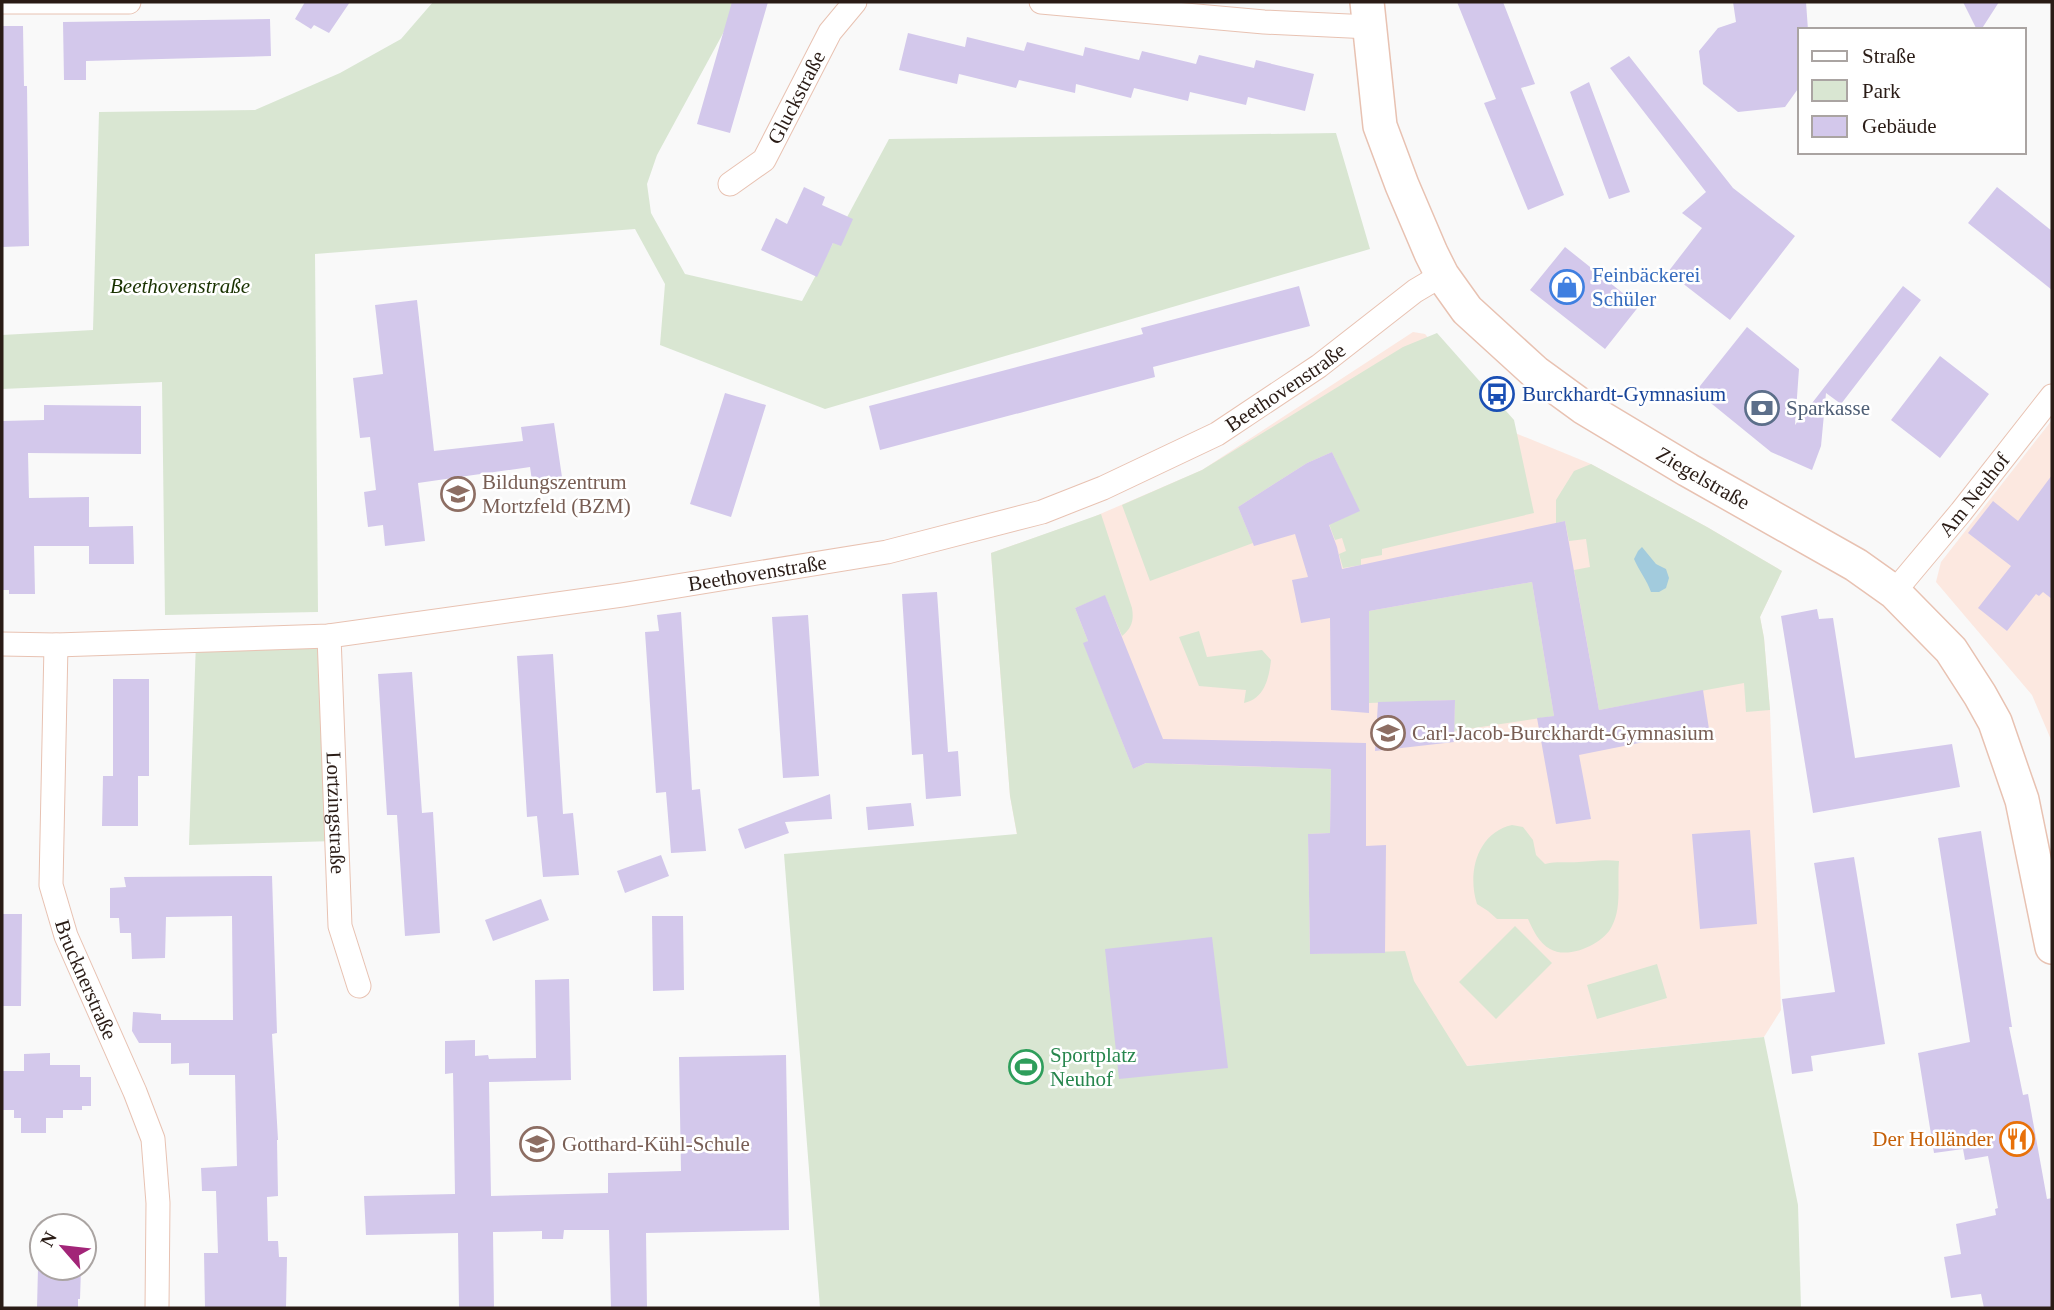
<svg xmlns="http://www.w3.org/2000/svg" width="2054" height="1310" viewBox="0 0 2054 1310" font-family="Georgia,serif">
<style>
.built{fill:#fce8e0}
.green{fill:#d9e6d2}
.water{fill:#a2cbdd}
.building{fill:#d3c8eb}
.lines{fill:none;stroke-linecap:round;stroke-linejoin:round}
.street-casing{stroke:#e8c2b2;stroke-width:25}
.secondary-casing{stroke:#e8c2b2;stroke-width:36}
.street{stroke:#fff;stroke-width:23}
.secondary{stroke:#fff;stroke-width:33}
.labels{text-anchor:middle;stroke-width:5;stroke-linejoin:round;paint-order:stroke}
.street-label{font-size:21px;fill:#2a1c16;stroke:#fff}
.shop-label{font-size:21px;fill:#366cbe;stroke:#fff;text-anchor:start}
.park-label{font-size:21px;font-style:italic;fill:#193200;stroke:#fff}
.transit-label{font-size:21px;fill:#164399;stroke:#fff;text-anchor:start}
.service-label{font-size:21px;fill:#4e5e75;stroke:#fff;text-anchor:start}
.education-label{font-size:21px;fill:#785e54;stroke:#fff;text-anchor:start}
.leisure-label{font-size:21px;fill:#27864d;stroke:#fff;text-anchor:start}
.food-label{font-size:21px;fill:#c56008;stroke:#fff;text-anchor:end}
</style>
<rect width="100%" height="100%" fill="#f9f9f9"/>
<path class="built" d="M 1413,332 L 1425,334 L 1503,428 L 1591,464 L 1707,527 L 1782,571 L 1760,617 L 1764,638 L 1770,710 L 1781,1010 L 1764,1037 L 1466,1066 L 1017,835 L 1010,796 L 991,553 L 1091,518 L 1202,470 Z
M 2052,420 L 2052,742 L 2032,695 L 1936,582 L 1941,562 Z"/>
<path class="green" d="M 433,2 L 740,2 L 657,155 L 647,184 L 651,213 L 685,274 L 802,301 L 889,139 L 1336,133 L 1370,249 L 825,409 L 660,345 L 665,284 L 635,229 L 315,254 L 318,612 L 165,615 L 162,382 L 2,389 L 2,335 L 93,330 L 99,112 L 255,110 L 340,73 L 401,39 Z
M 1437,333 L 1514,420 L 1534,513 L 1382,549 L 1382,555 L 1361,559 L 1361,565 L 1343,568 L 1339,554 L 1346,551 L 1342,538 L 1335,540 L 1329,524 L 1359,511 L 1332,452 L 1307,463 L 1238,507 L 1253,543 L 1150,581 L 1122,505 L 1202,470 L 1403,347 Z
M 1591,464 L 1707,527 L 1782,571 L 1760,617 L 1764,638 L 1770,710 L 1746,712 L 1744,683 L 1599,710 L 1574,570 L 1590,567 L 1586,539 L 1569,541 L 1565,521 L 1556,523 L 1556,500 L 1574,471 Z
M 1101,514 L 1132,608 C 1134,620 1132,628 1122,636 L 1105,596 L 1075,608 L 1088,641 L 1084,644 L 1133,769 L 1168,753 L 1172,764 L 1331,769 L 1330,833 L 1308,834 L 1310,954 L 1405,951 L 1414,981 L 1467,1066 L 1764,1037 L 1798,1205 L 1801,1308 L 820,1308 L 784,854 L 1017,834 L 1010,796 L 991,553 Z
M 1532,582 L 1554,716 L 1454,731 L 1455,700 L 1369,703 L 1369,611 Z
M 1199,631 L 1207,657 L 1262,650 L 1271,660 C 1269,679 1264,699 1244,703 L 1246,690 L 1199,686 L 1179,637 Z
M 329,636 L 336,841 L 189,845 L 196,641 Z
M 1512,825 L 1523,827 L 1533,840 L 1536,855 L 1545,864 C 1557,861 1567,863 1579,862 C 1593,861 1604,859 1619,861 C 1617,883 1622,907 1612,926 C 1604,944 1568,960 1550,949 C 1539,943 1533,930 1528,919 L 1497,919 L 1488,911 L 1477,904 C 1467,873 1477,833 1512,825 Z
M 1515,926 L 1552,963 L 1496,1019 L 1459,982 Z
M 1657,964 L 1667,998 L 1597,1019 L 1587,985 Z"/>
<path class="water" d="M 1642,547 L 1656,564 L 1666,569 L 1669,578 L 1666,588 L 1659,592 L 1651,592 C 1647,580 1639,571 1634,559 L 1638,551 Z"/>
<path class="building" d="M 305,2 L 350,2 L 329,33 L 314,25 L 311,29 L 295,19 Z
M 732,2 L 768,2 L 730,133 L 697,124 Z
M 1457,2 L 1503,2 L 1535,84 L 1521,88 L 1564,195 L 1528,210 L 1484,103 L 1496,99 Z
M 1733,2 L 1806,2 L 1808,30 L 1800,30 L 1800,86 L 1785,107 L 1738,112 L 1703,84 L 1699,51 L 1718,28 L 1736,22 Z
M 1963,2 L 1999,2 L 1981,30 L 1977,30 Z
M 270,19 L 271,56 L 86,61 L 86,80 L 64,80 L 63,22 Z
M 2,26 L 23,26 L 24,86 L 27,86 L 29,246 L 2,247 Z
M 908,33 L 965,47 L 967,37 L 1024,51 L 1027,42 L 1083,56 L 1085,47 L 1139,60 L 1142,51 L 1196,64 L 1199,55 L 1254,68 L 1256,60 L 1314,74 L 1305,111 L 1248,97 L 1246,105 L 1190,92 L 1188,101 L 1134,88 L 1131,98 L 1076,84 L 1075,93 L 1019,80 L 1016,88 L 959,74 L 957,84 L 899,70 Z
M 1629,56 L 1733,188 L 1795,236 L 1730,320 L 1668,272 L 1702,228 L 1682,213 L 1706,192 L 1610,68 Z
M 1589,82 L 1630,192 L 1609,199 L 1570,92 Z
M 804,187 L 825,197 L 822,205 L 853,219 L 841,246 L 833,243 L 817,277 L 761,250 L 776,218 L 787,224 Z
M 1997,187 L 2052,231 L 2052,290 L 1968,223 Z
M 1565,247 L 1639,306 L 1605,349 L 1530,290 Z
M 1299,286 L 1310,326 L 1153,367 L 1155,377 L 880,450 L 869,406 L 1143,334 L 1141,328 Z
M 1903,286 L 1921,300 L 1841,404 L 1826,393 L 1821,446 L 1812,470 L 1771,452 L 1696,391 L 1747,327 L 1799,369 L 1795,425 Z
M 417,300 L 434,451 L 523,441 L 521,427 L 554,423 L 562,477 L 532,481 L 530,467 L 418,483 L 425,541 L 385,546 L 383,525 L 368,527 L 364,492 L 376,490 L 370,437 L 360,438 L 353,378 L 383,374 L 375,305 Z
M 1940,356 L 1989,394 L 1940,458 L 1891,420 Z
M 725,393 L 766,405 L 731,517 L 690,504 Z
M 44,405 L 141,406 L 141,454 L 28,453 L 29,498 L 89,497 L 89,527 L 133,526 L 134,564 L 89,564 L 89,546 L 34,546 L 35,594 L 9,594 L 9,590 L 2,590 L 2,421 L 44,420 Z
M 1332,452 L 1360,511 L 1329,525 L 1337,547 L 1342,569 L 1565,521 L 1599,710 L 1703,690 L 1709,729 L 1579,755 L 1591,819 L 1556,824 L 1537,718 L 1554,716 L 1532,582 L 1369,611 L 1369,713 L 1331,710 L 1330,618 L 1301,623 L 1292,580 L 1308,577 L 1295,534 L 1254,546 L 1238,507 L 1307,463 Z
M 2052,475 L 2052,599 L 2043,592 L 2039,596 L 2036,594 L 2007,631 L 1978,608 L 2011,566 L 1968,533 L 1993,501 L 2018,521 Z
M 937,592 L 948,752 L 958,751 L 961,796 L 926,799 L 923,754 L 912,755 L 902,594 Z
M 1105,595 L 1163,739 L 1366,743 L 1366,846 L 1386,845 L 1385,953 L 1310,954 L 1308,834 L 1330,833 L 1331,769 L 1146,763 L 1133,769 L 1083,643 L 1088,641 L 1075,608 Z
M 1817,609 L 1819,619 L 1833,618 L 1855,758 L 1952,744 L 1960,787 L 1813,813 L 1781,616 Z
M 681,612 L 692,790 L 700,789 L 706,851 L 671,853 L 666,792 L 656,793 L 645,632 L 659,631 L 657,615 Z
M 808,615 L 819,776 L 783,778 L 772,617 Z
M 553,654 L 563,814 L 573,813 L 579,875 L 543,877 L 537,816 L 527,817 L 517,656 Z
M 412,672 L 422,813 L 433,812 L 440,933 L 405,936 L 397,815 L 387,815 L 378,674 Z
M 113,679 L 149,679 L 149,776 L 138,776 L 138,826 L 102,826 L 103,776 L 113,776 Z
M 1455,700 L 1454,742 L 1375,751 L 1378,702 Z
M 830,794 L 832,819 L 785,822 L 789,833 L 745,849 L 738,829 Z
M 911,803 L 914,826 L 868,830 L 866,807 Z
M 1750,830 L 1757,924 L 1700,929 L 1692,834 Z
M 1981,831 L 2012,1027 L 2009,1027 L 2023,1095 L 2028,1094 L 2047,1199 L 2052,1198 L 2052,1308 L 1984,1308 L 1981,1294 L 1951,1298 L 1944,1257 L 1961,1254 L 1956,1224 L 1996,1215 L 1995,1209 L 1998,1208 L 1988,1156 L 1965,1160 L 1963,1149 L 1934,1153 L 1918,1053 L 1970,1042 L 1938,838 Z
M 661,855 L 669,876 L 625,893 L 617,871 Z
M 1854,857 L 1885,1044 L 1811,1056 L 1813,1071 L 1792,1074 L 1782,999 L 1835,992 L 1814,863 Z
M 272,876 L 277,1033 L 272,1034 L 278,1140 L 277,1140 L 278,1196 L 267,1197 L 268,1241 L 278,1241 L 279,1257 L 287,1257 L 286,1308 L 205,1308 L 204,1253 L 218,1253 L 216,1191 L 202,1191 L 201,1168 L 237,1166 L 235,1075 L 189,1075 L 189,1063 L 171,1064 L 171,1043 L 139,1043 L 132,1031 L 133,1012 L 161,1014 L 161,1020 L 233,1020 L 232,916 L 166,917 L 165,958 L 132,959 L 131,933 L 120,933 L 119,918 L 110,918 L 110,888 L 126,887 L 124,877 Z
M 541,899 L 549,920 L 493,941 L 485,920 Z
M 2,914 L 22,914 L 21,1006 L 2,1006 Z
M 652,916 L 683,916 L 684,990 L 653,991 Z
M 1212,937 L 1228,1068 L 1119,1079 L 1105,949 Z
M 569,979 L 571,1080 L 489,1082 L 491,1196 L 608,1193 L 608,1173 L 681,1171 L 679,1057 L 786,1055 L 789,1230 L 646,1233 L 647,1308 L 611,1308 L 609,1230 L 564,1230 L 563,1239 L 542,1239 L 542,1231 L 493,1232 L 494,1308 L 459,1308 L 458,1233 L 366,1235 L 364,1196 L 455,1194 L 453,1073 L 445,1074 L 445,1041 L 475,1040 L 475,1056 L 488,1055 L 489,1059 L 536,1058 L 535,980 Z
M 50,1053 L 50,1065 L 80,1065 L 80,1077 L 91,1077 L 91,1106 L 82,1106 L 82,1110 L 63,1110 L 63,1118 L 46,1118 L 46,1133 L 21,1133 L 21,1118 L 14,1118 L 14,1110 L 2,1110 L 2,1071 L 24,1071 L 24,1054 Z
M 38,1268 L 81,1268 L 80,1299 L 78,1299 L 78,1308 L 37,1308 Z"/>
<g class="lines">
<g class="street-casing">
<g id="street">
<path d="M 2,2 L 129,2"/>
<path d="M 1041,2 L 1264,22 L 1370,27"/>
<path id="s1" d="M 730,184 L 764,160 L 830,32 L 855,2"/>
<path id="s2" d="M 1894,592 L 1961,512 L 2052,396"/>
<path id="s3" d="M 329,636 L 340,926 L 359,986"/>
<path id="s4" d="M 2,644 L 56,645 L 329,636 L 622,595 L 887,552 L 1042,512 L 1103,488 L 1217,434 L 1319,366 L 1415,291 L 1442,275"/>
<path id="s5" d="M 56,645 L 51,885 L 66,936 L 135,1092 L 153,1139 L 158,1203 L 157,1308"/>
</g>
</g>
<g class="secondary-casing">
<g id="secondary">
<path id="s6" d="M 1367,2 L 1380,126 L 1402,185 L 1431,253 L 1442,275 L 1467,310 L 1535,372 L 1583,407 L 1688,470 L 1856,565 L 1894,592 L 1951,650 L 1980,695 L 1995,722 L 2022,800 L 2052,947"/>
</g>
</g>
<use href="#street" class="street"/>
<use href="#secondary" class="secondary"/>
</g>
<defs>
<g id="shop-ring" transform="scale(1.75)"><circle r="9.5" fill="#fff" stroke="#3f7fe0" stroke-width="1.5"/><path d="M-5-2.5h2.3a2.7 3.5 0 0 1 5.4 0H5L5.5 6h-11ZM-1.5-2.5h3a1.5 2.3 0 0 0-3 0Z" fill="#3f7fe0"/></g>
<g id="bus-ring" transform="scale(1.75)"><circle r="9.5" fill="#fff" stroke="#1a4fb4" stroke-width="1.5"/><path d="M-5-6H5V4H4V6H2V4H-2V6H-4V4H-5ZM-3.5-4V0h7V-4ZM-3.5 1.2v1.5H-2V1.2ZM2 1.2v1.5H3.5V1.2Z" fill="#1a4fb4"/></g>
<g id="bank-ring" transform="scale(1.75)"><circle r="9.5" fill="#fff" stroke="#5c6f8a" stroke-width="1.5"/><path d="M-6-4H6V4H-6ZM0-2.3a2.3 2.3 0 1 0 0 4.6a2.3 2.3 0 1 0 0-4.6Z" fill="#5c6f8a"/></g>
<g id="school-ring" transform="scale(1.75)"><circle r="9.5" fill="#fff" stroke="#8d6e63" stroke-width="1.5"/><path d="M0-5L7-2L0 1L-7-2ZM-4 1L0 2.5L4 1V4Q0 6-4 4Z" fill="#8d6e63"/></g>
<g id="stadium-ring" transform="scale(1.75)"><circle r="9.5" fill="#fff" stroke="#2e9e5b" stroke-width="1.5"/><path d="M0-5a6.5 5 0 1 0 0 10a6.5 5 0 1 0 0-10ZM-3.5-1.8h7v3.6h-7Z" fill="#2e9e5b"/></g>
<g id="restaurant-ring" transform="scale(1.75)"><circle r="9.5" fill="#fff" stroke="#e8710a" stroke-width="1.5"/><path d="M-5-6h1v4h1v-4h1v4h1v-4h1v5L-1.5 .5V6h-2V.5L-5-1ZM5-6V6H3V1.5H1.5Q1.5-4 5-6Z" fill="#e8710a"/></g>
</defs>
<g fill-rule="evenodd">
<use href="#shop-ring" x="1567" y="287"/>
<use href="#bus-ring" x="1497" y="394"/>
<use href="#bank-ring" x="1762" y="408"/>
<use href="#school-ring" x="458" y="494"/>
<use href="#school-ring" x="1388" y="733"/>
<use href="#stadium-ring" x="1026" y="1067"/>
<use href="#restaurant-ring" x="2017" y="1139"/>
<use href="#school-ring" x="537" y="1144"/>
</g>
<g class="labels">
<g class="street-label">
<text dy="7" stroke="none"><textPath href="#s1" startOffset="112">Gluckstraße</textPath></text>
<text dy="7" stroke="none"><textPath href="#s4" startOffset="1326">Beethovenstraße</textPath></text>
<text dy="7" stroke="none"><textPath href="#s6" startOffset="620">Ziegelstraße</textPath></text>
<text dy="7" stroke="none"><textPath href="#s2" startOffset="126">Am Neuhof</textPath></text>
<text dy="7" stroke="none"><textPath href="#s4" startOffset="760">Beethovenstraße</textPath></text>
<text dy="7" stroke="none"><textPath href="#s3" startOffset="177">Lortzingstraße</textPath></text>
<text dy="7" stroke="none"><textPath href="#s5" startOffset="341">Brucknerstraße</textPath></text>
</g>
<g class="shop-label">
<text x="1592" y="282">Feinbäckerei<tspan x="1592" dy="24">Schüler</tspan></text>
</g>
<g class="park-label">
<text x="180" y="293">Beethovenstraße</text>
</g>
<g class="transit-label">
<text x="1522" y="401">Burckhardt-Gymnasium</text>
</g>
<g class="service-label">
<text x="1786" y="415">Sparkasse</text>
</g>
<g class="education-label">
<text x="482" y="489">Bildungszentrum<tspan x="482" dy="24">Mortzfeld (BZM)</tspan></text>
<text x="1412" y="740">Carl-Jacob-Burckhardt-Gymnasium</text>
<text x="562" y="1151">Gotthard-Kühl-Schule</text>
</g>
<g class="leisure-label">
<text x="1050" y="1062">Sportplatz<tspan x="1050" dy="24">Neuhof</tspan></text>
</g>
<g class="food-label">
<text x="1993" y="1146">Der Holländer</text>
</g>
</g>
<rect width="2054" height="1310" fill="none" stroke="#2a1c16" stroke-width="7"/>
<rect x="1798" y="28" width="228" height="126" fill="#ffffff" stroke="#aaa4a2" stroke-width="2"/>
<rect x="1812" y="51" width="35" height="10" fill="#ffffff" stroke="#aaa4a2" stroke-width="2"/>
<text x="1862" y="63" font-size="21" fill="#2a1c16">Straße</text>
<rect x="1812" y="80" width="35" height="21" fill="#d9e6d2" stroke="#aaa4a2" stroke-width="2"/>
<text x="1862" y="98" font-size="21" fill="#2a1c16">Park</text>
<rect x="1812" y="116" width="35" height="21" fill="#d3c8eb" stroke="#aaa4a2" stroke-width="2"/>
<text x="1862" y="133" font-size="21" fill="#2a1c16">Gebäude</text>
<g transform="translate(63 1247) rotate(298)"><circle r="33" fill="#ffffff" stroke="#aaa4a2" stroke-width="2"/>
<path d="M0-5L12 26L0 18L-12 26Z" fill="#a22578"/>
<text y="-10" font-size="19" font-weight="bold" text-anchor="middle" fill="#2a1c16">N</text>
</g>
</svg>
